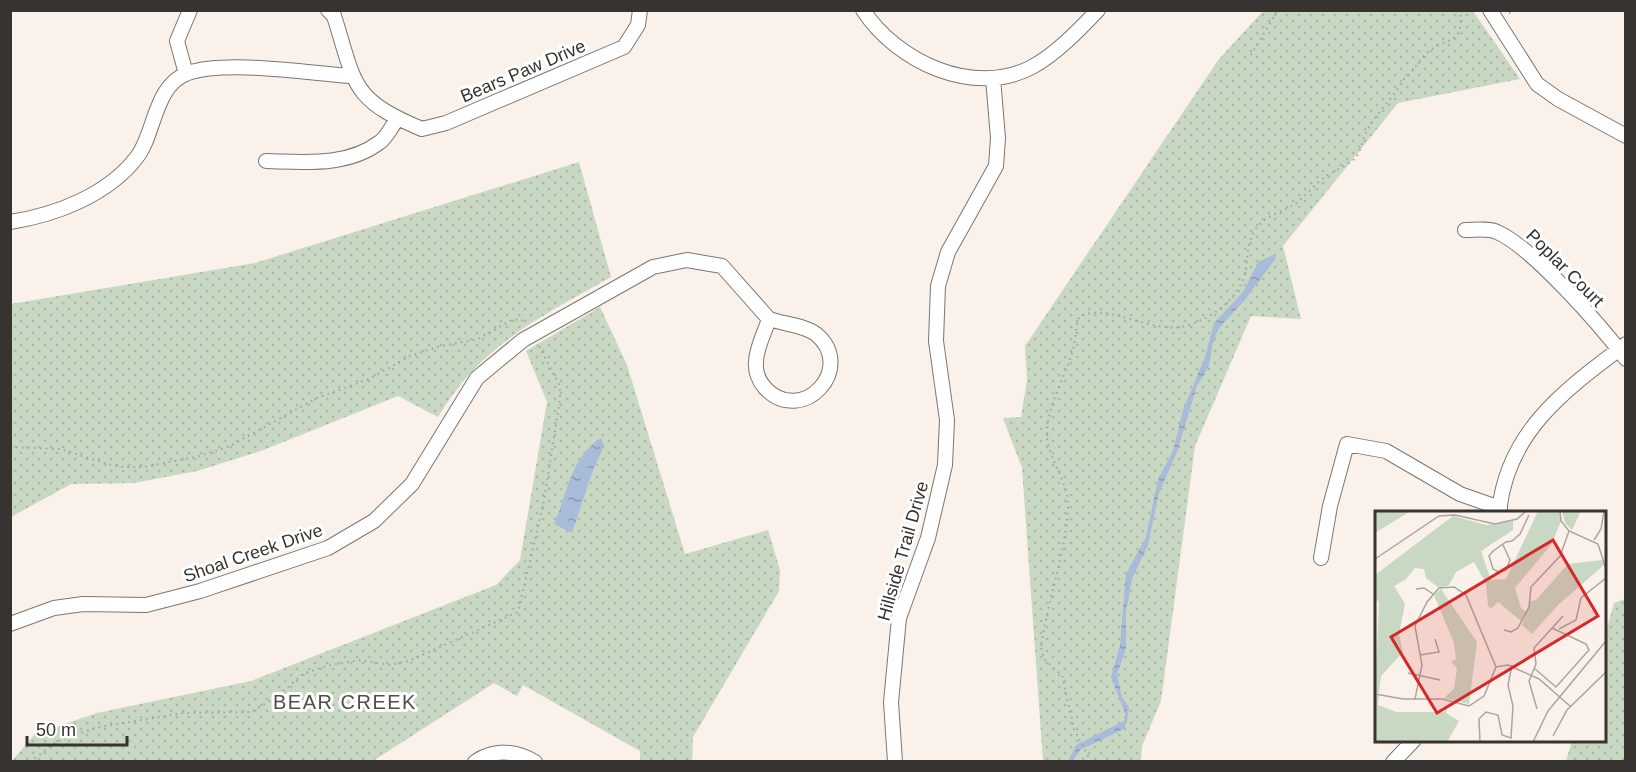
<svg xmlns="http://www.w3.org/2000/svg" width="1636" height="772" viewBox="0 0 1636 772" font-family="Arial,sans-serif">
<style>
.grass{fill:url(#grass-dots)}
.water{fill:url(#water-ripples)}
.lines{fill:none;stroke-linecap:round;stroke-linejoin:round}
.minor-casing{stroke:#7c766f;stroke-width:16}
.path{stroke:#a59f9a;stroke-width:2;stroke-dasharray:1.5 4.5;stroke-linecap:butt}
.minor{stroke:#fff;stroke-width:14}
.labels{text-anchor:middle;stroke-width:6;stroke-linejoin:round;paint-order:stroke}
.street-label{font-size:18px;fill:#363330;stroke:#fff}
.neighbourhood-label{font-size:20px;letter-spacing:1.5px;fill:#544d47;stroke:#fff}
.inset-road{fill:none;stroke:#aba5a0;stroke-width:1.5}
.view{fill:#d62828;fill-opacity:0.15;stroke:#d62828;stroke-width:3}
.inset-edge{fill:none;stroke:#363330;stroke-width:3}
</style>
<defs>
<pattern id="grass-dots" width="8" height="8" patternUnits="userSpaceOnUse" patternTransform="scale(1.5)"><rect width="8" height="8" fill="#c8d8c3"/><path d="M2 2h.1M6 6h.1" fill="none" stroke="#acbaa8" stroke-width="1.8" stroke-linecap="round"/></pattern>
<pattern id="water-ripples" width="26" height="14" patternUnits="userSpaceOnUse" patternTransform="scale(1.5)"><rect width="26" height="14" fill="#a8bbd8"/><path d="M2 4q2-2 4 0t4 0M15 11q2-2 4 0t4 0" fill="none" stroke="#8a99b0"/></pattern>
</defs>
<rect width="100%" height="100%" fill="#f9f1ea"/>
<path class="grass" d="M 1264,10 L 1473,11 L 1520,79 L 1398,103 L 1283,246 L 1301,319 L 1251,316 L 1195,446 L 1161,701 L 1142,746 L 1141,761 L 1043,761 L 1022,468 L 1003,418 L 1021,417 L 1027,380 L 1025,346 L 1219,59 Z
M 579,162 L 611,277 C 540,318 481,344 438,417 L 398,396 L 261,451 L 197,471 L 134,483 L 71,484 L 11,517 L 11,304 L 255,263 Z
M 600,307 L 627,365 L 685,554 L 768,530 L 780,570 L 779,591 L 693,737 L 692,761 L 640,761 L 640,751 L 523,685 L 517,696 L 494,683 L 373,761 L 11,762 L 35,734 L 97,713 L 251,681 L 496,585 L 520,560 L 547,402 L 526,351 Z
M 1625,599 L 1625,761 L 1566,761 L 1572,741 L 1604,740 L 1605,635 L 1614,603 Z"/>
<path class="water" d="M 1273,255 L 1276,258 L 1244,301 L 1219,328 L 1213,342 L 1209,366 L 1197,386 L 1177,452 L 1159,493 L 1148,545 L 1132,579 L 1126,612 L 1126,648 L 1117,675 L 1122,697 L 1129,707 L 1127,722 L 1124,729 L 1080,750 L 1073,761 L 1068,761 L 1076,745 L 1124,721 L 1126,716 L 1111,677 L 1120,645 L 1126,574 L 1146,537 L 1158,479 L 1173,451 L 1183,410 L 1205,357 L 1214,323 L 1243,292 L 1258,262 Z
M 601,438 L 604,446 L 593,470 L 572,533 L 554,524 C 568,493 570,458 601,438 Z"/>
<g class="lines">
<g class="minor-casing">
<path id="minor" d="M 328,10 L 334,16 C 356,85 350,99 422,129 L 446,123 L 624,47 L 638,25 L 640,10
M 863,10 C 896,61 973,98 1032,67 C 1056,54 1079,30 1098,10
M 1490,10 L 1537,84 L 1558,99 L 1626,136
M 186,74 L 177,41 L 190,10
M 266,161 C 305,162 347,167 380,142 C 387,137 392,126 397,119
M 10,222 C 56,215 108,195 137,157 C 155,134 154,85 188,73 C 228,60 308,73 351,76
M 1465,230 C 1475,230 1489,228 1497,232 C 1532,247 1601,326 1626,359
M 769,319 C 783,324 804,325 816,334 C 857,368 802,427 765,388 C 759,381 755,371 756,362 C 756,348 765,332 769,319 Z
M 1499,512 C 1507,431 1566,389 1626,344
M 1321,558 L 1330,506 L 1347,444 L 1386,451 L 1460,494 L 1500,508
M 10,624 L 54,608 L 83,604 L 146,605 L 200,591 L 328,548 L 374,521 L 412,484 L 477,378 L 523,340 L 653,267 L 687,260 L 722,266 L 769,319
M 475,762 C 494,749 515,750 535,762
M 895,762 L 891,702 L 899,618 L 928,538 L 945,465 L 947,420 L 936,341 L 938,286 L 948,252 L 996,166 L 998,138 L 993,78
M 1393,762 L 1414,740"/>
</g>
<path class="path" d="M 1509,13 L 1518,10
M 1251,55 L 1278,10
M 10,447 L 61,449 L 107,464 L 125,467 L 144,467 L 200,456 L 230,446 L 317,398 L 369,379 L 410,356 L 437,347 L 478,339 L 510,321 L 520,319 L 526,323
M 30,762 L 56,742 L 95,728 L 182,713 L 251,712 L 275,698 L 303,674 L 326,666 L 360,660 L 390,665 L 409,661 L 518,612 L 544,501 L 560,399 L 560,386 L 539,346
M 1091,762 L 1074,729 L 1062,675 L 1045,660 L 1041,648 C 1047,601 1065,557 1068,509 C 1069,484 1054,468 1048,444 C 1042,416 1064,379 1072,353 C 1076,341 1075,329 1079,317 C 1106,301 1153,335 1185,326 C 1212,319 1240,298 1246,270 C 1248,256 1247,243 1255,230 C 1264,216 1278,214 1292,206 C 1304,198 1314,185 1326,176 C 1335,170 1350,165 1357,156 C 1362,148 1363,136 1369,127 C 1379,110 1394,97 1404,79 C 1414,72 1417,62 1426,54 C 1443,36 1465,48 1460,10"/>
<use href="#minor" class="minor"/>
</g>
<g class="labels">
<g class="street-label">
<text transform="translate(523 71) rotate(-23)" y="6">Bears Paw Drive</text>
<text transform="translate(1565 268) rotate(45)" y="6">Poplar Court</text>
<text transform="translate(903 551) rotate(-74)" y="6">Hillside Trail Drive</text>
<text transform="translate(253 553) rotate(-19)" y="6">Shoal Creek Drive</text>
</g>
<g class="neighbourhood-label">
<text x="345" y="709">BEAR CREEK</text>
</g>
</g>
<g transform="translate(1375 511)">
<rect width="231" height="231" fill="#f9f1ea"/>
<path d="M 0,0 L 34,0 L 34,1 L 0,22 ZM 163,0 L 185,0 L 186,10 L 176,34 L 140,77 L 146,97 L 151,101 L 146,110 L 123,91 L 116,98 L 113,95 L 111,73 L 99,51 L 81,61 L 74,74 L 64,77 L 51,67 L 49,58 L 40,57 L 30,69 L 19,75 L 30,93 L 24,123 L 28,141 L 6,165 L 4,182 L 0,182 L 4,91 L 0,87 L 0,64 L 78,5 L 111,14 L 138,10 L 138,19 L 106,40 L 116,69 L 131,68 ZM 187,0 L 206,0 L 197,19 L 190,12 ZM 228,49 L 229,54 L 183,94 L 157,123 L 147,114 L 155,90 L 161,89 L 193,53 ZM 66,78 L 102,131 L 94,193 L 69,187 L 79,178 L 82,157 L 76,151 L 81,148 L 79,132 L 59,84 ZM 4,184 L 3,194 L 21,201 L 69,201 L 73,192 L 71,202 L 84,210 L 72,231 L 0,231 L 0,185 Z" fill="#c8d8c3"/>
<path class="inset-road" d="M 185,0 L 186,10 L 194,20 L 223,33 L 231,58M 219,29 L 226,18 L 229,0M 128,34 L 135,49 L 131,59 L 124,61 L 118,58 L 114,45 L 118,40 L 131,31 L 137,30 L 145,23 L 154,4M 0,48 L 64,5 L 80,4 L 120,13 L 142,8 L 151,0M 41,78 L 49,77 L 58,83M 184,118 L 201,109 L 206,87 L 231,67M 129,119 L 136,121 L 143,117 L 154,96 L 156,76 L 185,45 L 194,20M 45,144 L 64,141 L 60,128M 159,157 L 181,176 L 214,139 L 211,133 L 177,117M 33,162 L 65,169M 0,183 L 28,188 L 67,188 L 94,195 L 109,185 L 121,156 L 133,154 L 164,168 L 195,195M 40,188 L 47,154 L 40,115 L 52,91 L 64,77 L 79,76 L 91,84 L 121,156M 162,198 L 154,170 L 161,153 L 159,137 L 188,105M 178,225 L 192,199 L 231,161M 105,231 L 104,208 L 111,201 L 123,204 L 127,224 L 136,227 L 138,195 L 133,174 L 137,154M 158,231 L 173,200 L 231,130"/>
<path class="view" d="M 178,29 L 223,105 L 62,202 L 16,126 Z"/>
<rect width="231" height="231" class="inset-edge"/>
</g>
<rect width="1636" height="772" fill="none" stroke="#363330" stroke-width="24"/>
<path d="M27 736v9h100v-9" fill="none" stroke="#363330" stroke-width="3"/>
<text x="36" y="736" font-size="18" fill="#363330" stroke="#ffffff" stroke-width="4.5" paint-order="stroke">50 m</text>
</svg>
